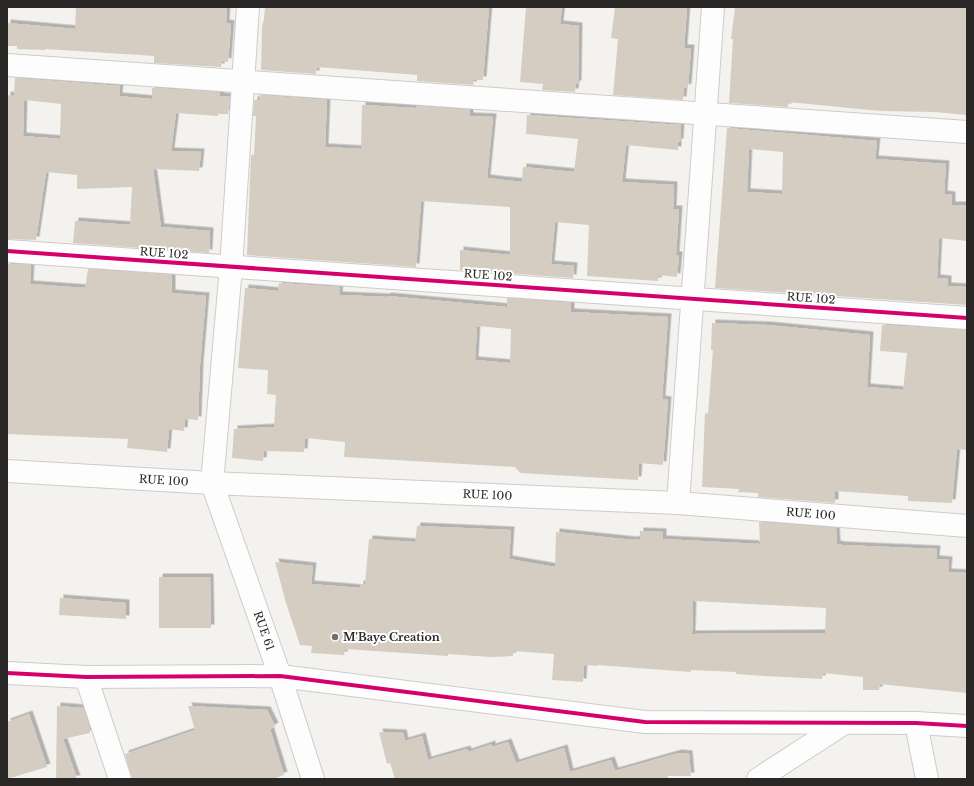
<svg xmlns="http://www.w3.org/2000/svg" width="974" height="786" viewBox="0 0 974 786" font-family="'Libre Baskerville',serif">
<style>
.building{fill:#d5cdc2;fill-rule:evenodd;filter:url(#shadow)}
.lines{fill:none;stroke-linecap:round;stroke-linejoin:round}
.minor-casing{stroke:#ceccca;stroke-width:24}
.minor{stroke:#fdfdfd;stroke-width:22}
.cycleway-casing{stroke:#fff;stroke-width:6}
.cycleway{stroke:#d6006c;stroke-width:4}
.poi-dot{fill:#706f6c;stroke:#fff;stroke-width:1.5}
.labels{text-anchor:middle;stroke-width:4;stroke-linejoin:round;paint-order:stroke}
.street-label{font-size:11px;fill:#292826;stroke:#fff}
.poi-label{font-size:11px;font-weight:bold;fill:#292826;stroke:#fff;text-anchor:start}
</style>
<defs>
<filter id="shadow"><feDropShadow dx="3.5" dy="-3.5" stdDeviation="0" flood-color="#0004"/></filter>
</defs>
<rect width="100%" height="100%" fill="#f4f2ef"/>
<path class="building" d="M 76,7 L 227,7 L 226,23 L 231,24 L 228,62 L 222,61 L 221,67 L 154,63 L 154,56 L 45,49 L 45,50 L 17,49 L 17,46 L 7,46 L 7,23 L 75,29 Z
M 265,7 L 489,7 L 483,80 L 474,80 L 473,85 L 417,81 L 417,75 L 317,67 L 316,74 L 261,70 L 262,27 L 264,19 Z
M 526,7 L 562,7 L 560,24 L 579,26 L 578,84 L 576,84 L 575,92 L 542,90 L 543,84 L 520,82 Z
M 615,7 L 687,7 L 684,48 L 691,48 L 688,87 L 684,88 L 683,100 L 613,95 L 618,39 L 611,38 Z
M 735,7 L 967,7 L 967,115 L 935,112 L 880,111 L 788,102 L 788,107 L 729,103 L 733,39 L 731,39 Z
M 15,78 L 120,86 L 119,96 L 152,99 L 152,88 L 220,92 L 220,96 L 230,97 L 228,114 L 218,114 L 218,116 L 176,113 L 171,151 L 201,152 L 199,171 L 153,169 L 161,227 L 210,231 L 209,253 L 73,243 L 75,221 L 130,225 L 132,187 L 77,189 L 77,175 L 46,172 L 36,240 L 7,239 L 7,95 L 14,96 ZM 24,100 L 61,104 L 60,139 L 23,136 Z
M 259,95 L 327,100 L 325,147 L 361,149 L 362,105 L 416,108 L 416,106 L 470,110 L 470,116 L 493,117 L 487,178 L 522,182 L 523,167 L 574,172 L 578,139 L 526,134 L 527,115 L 681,125 L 680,142 L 678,142 L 678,150 L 626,145 L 622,182 L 674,185 L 673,209 L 679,209 L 676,255 L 679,255 L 677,277 L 659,275 L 658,281 L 587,276 L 589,225 L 555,222 L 551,264 L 574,266 L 573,278 L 460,270 L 460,250 L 510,255 L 510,207 L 421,201 L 416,267 L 247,255 L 251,155 L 254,155 L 256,116 L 253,116 L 254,100 L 259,100 Z
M 727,128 L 877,141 L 875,159 L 946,164 L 944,194 L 952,195 L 952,205 L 967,205 L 967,241 L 939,238 L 937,278 L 948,279 L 948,286 L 967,287 L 967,305 L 715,288 ZM 749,149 L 783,152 L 782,194 L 747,192 Z
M 7,264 L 31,265 L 30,284 L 85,288 L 88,269 L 172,275 L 172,293 L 206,296 L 200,365 L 198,420 L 185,419 L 184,431 L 169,429 L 167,452 L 127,448 L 128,439 L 7,434 Z
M 279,283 L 340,287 L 339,295 L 387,297 L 387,296 L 507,307 L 507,298 L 571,303 L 571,312 L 668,317 L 662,399 L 668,400 L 663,465 L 639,463 L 638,480 L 520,473 L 515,467 L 344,457 L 345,442 L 305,438 L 304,452 L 264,451 L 263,461 L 232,458 L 234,429 L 274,427 L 276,395 L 267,394 L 268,370 L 238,368 L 245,288 L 278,291 ZM 477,326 L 511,329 L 510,363 L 475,360 Z
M 712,323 L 767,325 L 870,335 L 867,387 L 903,390 L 907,353 L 880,351 L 882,325 L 967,330 L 967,450 L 957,449 L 952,503 L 908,501 L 908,496 L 835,491 L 835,503 L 758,497 L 758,493 L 738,492 L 739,489 L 702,487 L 705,413 L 708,414 L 713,350 L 711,350 Z
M 759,522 L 836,528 L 837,544 L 842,545 L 937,549 L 936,559 L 949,560 L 948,572 L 967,573 L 967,693 L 880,684 L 879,690 L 863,690 L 863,677 L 823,673 L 822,679 L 764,676 L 736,674 L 736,672 L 691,670 L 691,672 L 597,665 L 597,666 L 584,665 L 583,682 L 552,680 L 554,654 L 513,651 L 513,656 L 491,657 L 448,654 L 448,656 L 345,649 L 344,655 L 311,653 L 312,646 L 300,645 L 286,603 L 275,562 L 313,566 L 311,584 L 360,588 L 360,584 L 365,584 L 369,539 L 415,542 L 417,526 L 511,530 L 509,559 L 555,567 L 556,532 L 633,540 L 640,539 L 640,531 L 663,532 L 663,539 L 760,544 ZM 693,601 L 826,608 L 825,633 L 692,634 Z
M 159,577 L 210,577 L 211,628 L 159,628 Z
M 60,598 L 126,603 L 126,619 L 59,615 Z
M 57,706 L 83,708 L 90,728 L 90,733 L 63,739 L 77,779 L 56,779 Z
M 188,706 L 267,710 L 275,726 L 270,729 L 284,775 L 273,779 L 132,779 L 125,754 L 195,730 Z
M 29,714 L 47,767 L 7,779 L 7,722 Z
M 379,732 L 403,733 L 405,741 L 422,736 L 428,760 L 467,749 L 468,752 L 492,744 L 492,747 L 508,742 L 516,763 L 564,748 L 570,772 L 611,760 L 615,771 L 678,753 L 689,754 L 691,776 L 667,776 L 669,779 L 395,779 L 390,763 L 387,764 Z"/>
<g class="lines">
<g class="minor-casing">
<g id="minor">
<path id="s1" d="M 248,7 L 231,267 L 212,483 L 280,676 L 313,779"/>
<path d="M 7,65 L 967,132"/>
<path d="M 7,251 L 967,318"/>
<path id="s2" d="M 7,471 L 212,483 L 678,503 L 967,526"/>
<path d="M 678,503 L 713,7"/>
<path d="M 7,673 L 86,677 L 280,676 L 645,722 L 916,723 L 967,726"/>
<path d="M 86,677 L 120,779"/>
<path d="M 916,723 L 927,779"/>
<path d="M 758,779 L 843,724"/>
</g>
</g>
<use href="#minor" class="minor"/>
<g class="cycleway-casing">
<path id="cycleway" d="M 7,251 L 967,318
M 7,673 L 86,677 L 280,676 L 645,722 L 916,723 L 967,726"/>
</g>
<use href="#cycleway" class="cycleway"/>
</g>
<circle class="poi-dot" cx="335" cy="637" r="4"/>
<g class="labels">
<g class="street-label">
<text transform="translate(164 253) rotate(4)" y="4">RUE 102</text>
<text transform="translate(488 275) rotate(4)" y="4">RUE 102</text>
<text transform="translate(811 298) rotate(4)" y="4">RUE 102</text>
<text dy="4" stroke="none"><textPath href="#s2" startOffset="157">RUE 100</textPath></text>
<text dy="4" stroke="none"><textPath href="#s2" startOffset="481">RUE 100</textPath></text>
<text dy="4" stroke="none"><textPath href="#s2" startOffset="805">RUE 100</textPath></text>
<text dy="4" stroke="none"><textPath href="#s1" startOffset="634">RUE 61</textPath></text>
</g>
<g class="poi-label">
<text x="343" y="641">M'Baye Creation</text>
</g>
</g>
<rect width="974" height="786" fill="none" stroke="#292826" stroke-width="16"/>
</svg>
